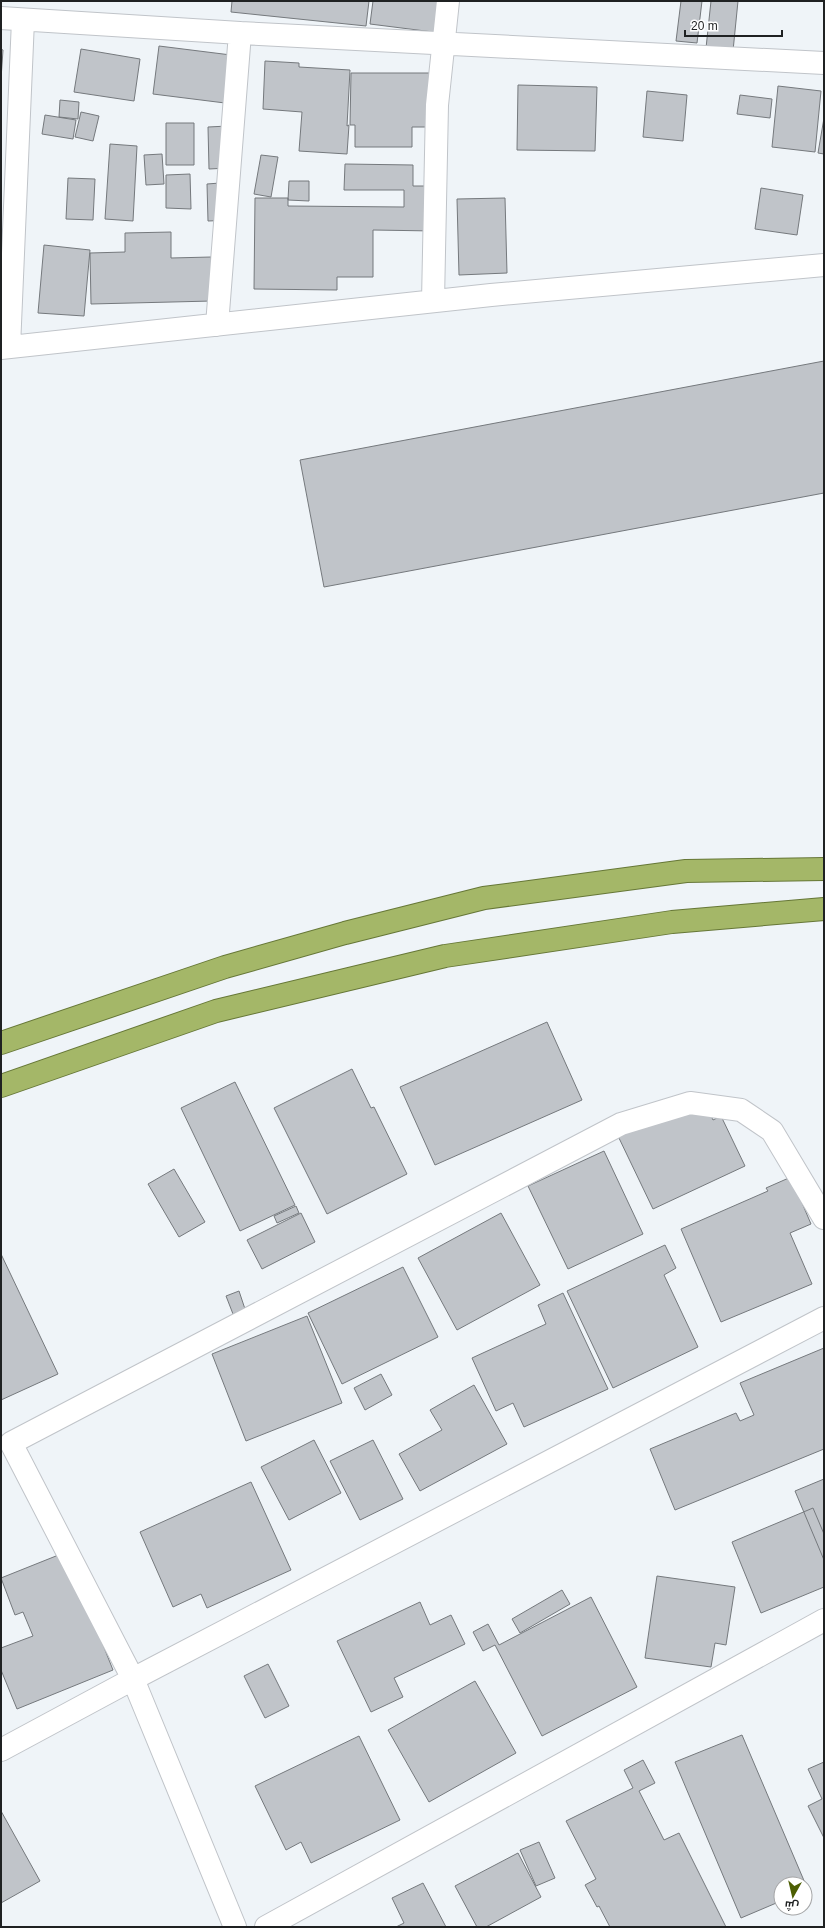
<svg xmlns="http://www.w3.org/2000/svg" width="825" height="1928" viewBox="0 0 825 1928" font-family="Helvetica,Cairo,sans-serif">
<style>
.building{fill:#c0c4c9;stroke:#75797d}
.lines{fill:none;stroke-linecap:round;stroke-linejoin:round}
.minor-casing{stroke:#c0c4c9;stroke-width:24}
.trunk-casing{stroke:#667737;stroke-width:24}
.minor{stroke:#fff;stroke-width:22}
.trunk{stroke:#a4b768;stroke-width:22}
</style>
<rect width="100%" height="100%" fill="#eff4f8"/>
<path class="building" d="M 232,1 L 369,1 L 366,26 L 231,12 Z
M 373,1 L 445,1 L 441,33 L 370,24 Z
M 681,1 L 702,1 L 697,43 L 676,41 Z
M 711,1 L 738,1 L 733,51 L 706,48 Z
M 159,46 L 239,56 L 233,104 L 153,94 Z
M 1,49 L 3,50 L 1,79 Z
M 81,49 L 140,59 L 134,101 L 74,92 Z
M 265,61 L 299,63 L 299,67 L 350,70 L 347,126 L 349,125 L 347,154 L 299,151 L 302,112 L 263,109 Z
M 351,73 L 436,73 L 436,127 L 412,127 L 412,147 L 355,147 L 355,125 L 350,125 Z
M 518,85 L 597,87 L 595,151 L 517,150 Z
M 778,86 L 821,91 L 815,152 L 772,147 Z
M 647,91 L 687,95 L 683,141 L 643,137 Z
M 740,95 L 772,99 L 770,118 L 737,114 Z
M 60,100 L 79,102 L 78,119 L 59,117 Z
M 81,112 L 99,116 L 93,141 L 75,137 Z
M 45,115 L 76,120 L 73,139 L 42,134 Z
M 824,118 L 824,154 L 818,153 Z
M 166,123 L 194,123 L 194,165 L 166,165 Z
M 228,126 L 229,168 L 209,169 L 208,127 Z
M 110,144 L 137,146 L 133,221 L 105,219 Z
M 162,154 L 164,184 L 146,185 L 144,155 Z
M 261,155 L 278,157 L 271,197 L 254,194 Z
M 345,164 L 413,165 L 413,186 L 435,186 L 434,231 L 373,230 L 373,277 L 337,277 L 337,290 L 254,289 L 255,198 L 288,198 L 288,206 L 404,207 L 404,190 L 344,190 Z
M 190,174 L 191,209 L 166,208 L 166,175 Z
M 68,178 L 95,179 L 93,220 L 66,219 Z
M 289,181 L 309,181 L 309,201 L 288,200 Z
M 233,182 L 234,220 L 208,221 L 207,184 Z
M 761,188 L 803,195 L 797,235 L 755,229 Z
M 505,198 L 507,273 L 459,275 L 457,199 Z
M 171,232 L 171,258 L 211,257 L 212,301 L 91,304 L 90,253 L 125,252 L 125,233 Z
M 44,245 L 90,250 L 84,316 L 38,313 Z
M 824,361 L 824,493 L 324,587 L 300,460 Z
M 547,1022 L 582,1100 L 435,1165 L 400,1087 Z
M 352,1069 L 371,1108 L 374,1107 L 407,1174 L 327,1214 L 274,1108 Z
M 235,1082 L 295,1205 L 240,1231 L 181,1108 Z
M 702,1097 L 713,1120 L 721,1116 L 745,1166 L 653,1209 L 618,1136 Z
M 604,1151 L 643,1234 L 568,1269 L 528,1186 Z
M 174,1169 L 205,1222 L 179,1237 L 148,1184 Z
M 791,1177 L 811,1224 L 790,1233 L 812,1284 L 721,1322 L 681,1229 L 768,1191 L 766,1188 Z
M 296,1206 L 299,1213 L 277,1223 L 274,1216 Z
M 301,1213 L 315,1242 L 262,1269 L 247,1240 Z
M 501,1213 L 540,1285 L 457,1330 L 418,1258 Z
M 665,1245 L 676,1268 L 664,1275 L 698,1347 L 613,1388 L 567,1291 Z
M 1,1254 L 58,1374 L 1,1400 Z
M 403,1267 L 438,1337 L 342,1384 L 308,1313 Z
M 239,1291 L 245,1309 L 233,1314 L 226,1296 Z
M 563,1293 L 608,1389 L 524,1427 L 513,1403 L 496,1411 L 472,1358 L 546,1324 L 538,1305 Z
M 307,1316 L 342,1403 L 246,1441 L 212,1354 Z
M 824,1348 L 824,1449 L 675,1510 L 650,1449 L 736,1413 L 740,1421 L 754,1415 L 740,1383 Z
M 381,1374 L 392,1395 L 365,1410 L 354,1388 Z
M 474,1385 L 507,1444 L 420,1491 L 399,1454 L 442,1430 L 430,1410 Z
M 314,1440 L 341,1493 L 289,1520 L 261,1467 Z
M 373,1440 L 403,1499 L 360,1520 L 330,1461 Z
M 824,1479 L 824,1560 L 795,1491 Z
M 251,1482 L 291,1570 L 207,1608 L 201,1594 L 173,1607 L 140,1532 Z
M 813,1508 L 824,1534 L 824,1587 L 761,1613 L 732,1542 Z
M 66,1552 L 113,1670 L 17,1709 L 1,1670 L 1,1648 L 33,1636 L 23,1612 L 15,1615 L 1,1578 Z
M 657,1576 L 735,1587 L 726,1645 L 715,1643 L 711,1667 L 645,1658 Z
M 562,1590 L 570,1604 L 520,1633 L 512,1619 Z
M 591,1597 L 637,1687 L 542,1736 L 495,1645 L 483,1651 L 473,1632 L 488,1624 L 499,1645 Z
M 420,1602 L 430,1625 L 451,1615 L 465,1644 L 394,1678 L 403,1697 L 371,1712 L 337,1641 Z
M 268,1664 L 289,1706 L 265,1718 L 244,1676 Z
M 475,1681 L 516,1753 L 429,1802 L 388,1730 Z
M 742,1735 L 808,1890 L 805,1891 L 805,1884 L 781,1884 L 781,1901 L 741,1918 L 675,1762 Z
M 359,1736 L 400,1820 L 311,1863 L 301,1842 L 286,1850 L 255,1786 Z
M 643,1760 L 655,1783 L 639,1791 L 664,1840 L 679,1833 L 726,1927 L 610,1927 L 599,1906 L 597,1907 L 585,1885 L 596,1879 L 566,1821 L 633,1788 L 624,1770 Z
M 824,1762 L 824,1838 L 808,1806 L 822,1799 L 808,1769 Z
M 1,1811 L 40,1881 L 1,1903 Z
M 539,1842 L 555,1878 L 536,1886 L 520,1850 Z
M 518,1853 L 541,1897 L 486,1927 L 477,1927 L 455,1886 Z
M 423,1883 L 446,1927 L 396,1927 L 404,1923 L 392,1898 Z"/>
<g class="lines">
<g class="minor-casing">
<path id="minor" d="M 1,18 L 240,33 L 824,63
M 433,301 L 437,105 L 448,1
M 217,325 L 240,33
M 9,347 L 23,20
M 1,348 L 491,295 L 824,265
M 824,1218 L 772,1131 L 741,1110 L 690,1103 L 621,1124 L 11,1443 L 133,1679 L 824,1318
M 1,1750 L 133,1679 L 235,1927
M 266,1927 L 824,1620"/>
</g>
<g class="trunk-casing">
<path id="trunk" d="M 1,1043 L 225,967 L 345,933 L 484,898 L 686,871 L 824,869
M 1,1086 L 216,1011 L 445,956 L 672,922 L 824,909"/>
</g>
<use href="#minor" class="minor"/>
<use href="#trunk" class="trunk"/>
</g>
<rect width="825" height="1928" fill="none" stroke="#1f2122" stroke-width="4"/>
<g transform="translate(793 1896) rotate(188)"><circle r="19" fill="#ffffff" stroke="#a5a6a7"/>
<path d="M0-3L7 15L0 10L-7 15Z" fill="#4c5e03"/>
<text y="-6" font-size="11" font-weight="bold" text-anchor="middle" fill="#1f2122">ش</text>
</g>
<path d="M685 30v6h97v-6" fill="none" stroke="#1f2122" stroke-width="2"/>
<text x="691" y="30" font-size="12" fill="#1f2122" stroke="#ffffff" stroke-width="3" paint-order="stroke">20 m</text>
</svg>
